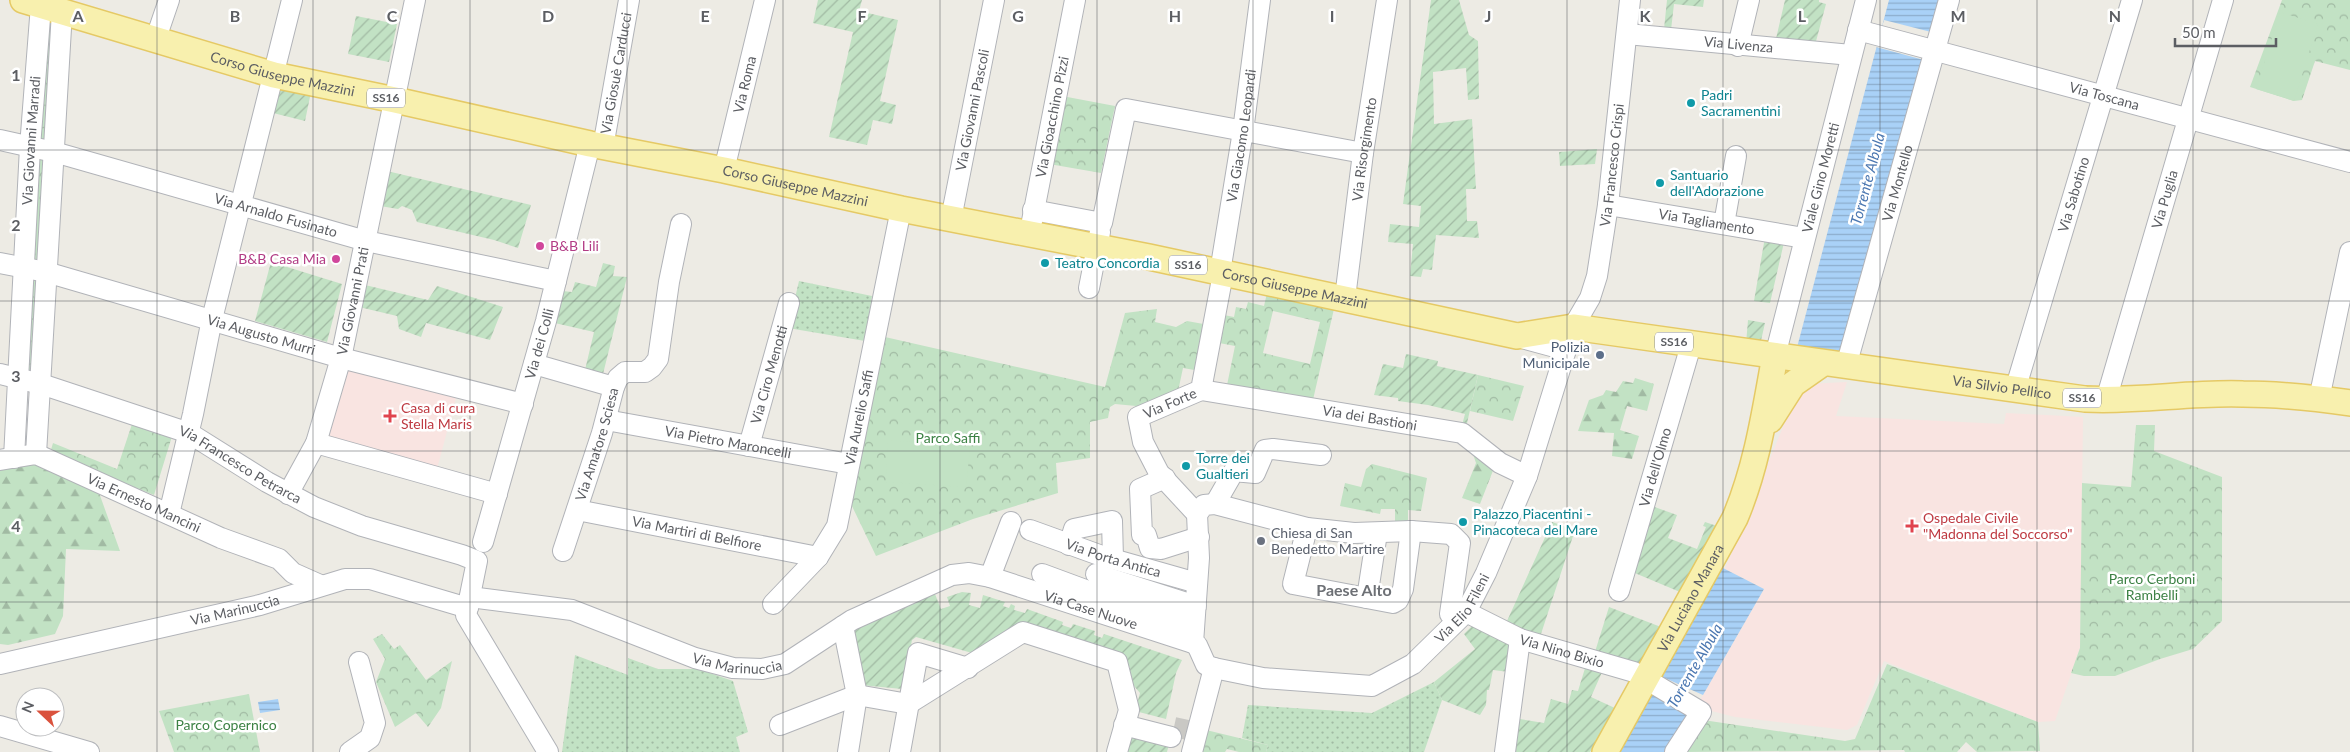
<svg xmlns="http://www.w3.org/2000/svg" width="2350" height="752" viewBox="0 0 2350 752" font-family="Lato,sans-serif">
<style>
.medical{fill:#f9e4e1}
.grass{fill:url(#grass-dots)}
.forest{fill:url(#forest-firs)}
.park{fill:url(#park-crowns);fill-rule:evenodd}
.garden{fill:url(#garden-furrows)}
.pitch{fill:#c2e2c4}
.water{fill:url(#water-rules)}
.pier{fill:#edebe4}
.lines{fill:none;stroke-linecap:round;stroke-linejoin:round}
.minor-tunnel{stroke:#c9c8c4;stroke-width:20;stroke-dasharray:20 10;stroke-linecap:butt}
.minor-casing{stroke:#b1b3b8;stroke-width:22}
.major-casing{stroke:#e5c965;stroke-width:28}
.minor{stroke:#fff;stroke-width:20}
.major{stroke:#f8f0ae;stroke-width:25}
.grid{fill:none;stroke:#5c5e63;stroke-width:1;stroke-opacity:0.55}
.culture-dot{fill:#0f9aa8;stroke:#fff;stroke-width:2}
.hotel-dot{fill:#d1479c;stroke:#fff;stroke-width:2}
.service-dot{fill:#5c6f8a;stroke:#fff;stroke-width:2}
.health-dot{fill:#e0444e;stroke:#fff;stroke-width:2}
.worship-dot{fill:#6b7280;stroke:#fff;stroke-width:2}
.labels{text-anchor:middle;stroke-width:5;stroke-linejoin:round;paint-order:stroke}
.shield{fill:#fff;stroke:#8d8e92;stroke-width:1}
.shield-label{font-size:12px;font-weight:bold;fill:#5c5e63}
.street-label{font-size:14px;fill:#5c5e63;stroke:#fff}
.culture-label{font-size:14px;fill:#0d838f;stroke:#fff;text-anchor:start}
.hotel-label{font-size:14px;fill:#b23c85;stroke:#fff;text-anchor:start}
.service-label{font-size:14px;fill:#4e5e75;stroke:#fff;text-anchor:end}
.health-label{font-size:14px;fill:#be3a42;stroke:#fff;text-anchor:start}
.park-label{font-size:14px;fill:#3c8144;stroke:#fff}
.worship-label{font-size:14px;fill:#5b616d;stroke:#fff;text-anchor:start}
.water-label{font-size:15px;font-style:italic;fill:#4b77b1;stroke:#fff}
.quarter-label{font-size:16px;font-weight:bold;fill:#6d7075;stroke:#fff}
.grid-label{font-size:16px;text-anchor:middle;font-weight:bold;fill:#5c5e63;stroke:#fff;stroke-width:5;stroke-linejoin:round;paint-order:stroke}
</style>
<defs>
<pattern id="grass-dots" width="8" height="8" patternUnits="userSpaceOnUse" patternTransform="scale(1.25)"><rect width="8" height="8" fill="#c2e2c4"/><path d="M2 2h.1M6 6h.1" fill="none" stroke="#a1baa3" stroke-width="1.8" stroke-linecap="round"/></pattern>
<pattern id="forest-firs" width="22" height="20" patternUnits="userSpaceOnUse" patternTransform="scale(1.25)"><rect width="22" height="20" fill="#c2e2c4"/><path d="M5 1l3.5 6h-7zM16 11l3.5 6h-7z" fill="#a1baa3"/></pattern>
<pattern id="park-crowns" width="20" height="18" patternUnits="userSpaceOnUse" patternTransform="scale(1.25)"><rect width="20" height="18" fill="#c2e2c4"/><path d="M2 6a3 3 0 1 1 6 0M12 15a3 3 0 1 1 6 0" fill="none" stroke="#a1baa3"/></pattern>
<pattern id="garden-furrows" width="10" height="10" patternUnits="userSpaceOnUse" patternTransform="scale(1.25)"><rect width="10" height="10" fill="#c2e2c4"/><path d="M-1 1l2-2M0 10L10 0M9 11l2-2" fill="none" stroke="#a1baa3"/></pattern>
<pattern id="water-rules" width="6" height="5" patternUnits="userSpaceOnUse" patternTransform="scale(1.25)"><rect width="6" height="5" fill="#a9d1f7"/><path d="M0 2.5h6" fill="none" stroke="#8dadcc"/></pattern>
</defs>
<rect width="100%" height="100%" fill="#edebe4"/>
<path class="medical" d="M 344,363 L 457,394 L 437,469 L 324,438 Z
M 1847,382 L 1836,416 L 2004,424 L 2006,413 L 2083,417 L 2080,648 L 2055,721 L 2038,722 L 1884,661 L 1857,725 L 1847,730 L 1735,717 L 1696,707 L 1764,589 L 1725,569 L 1794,400 L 1805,384 Z"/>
<path class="grass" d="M 799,281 L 872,296 L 865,341 L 788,328 Z
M 575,655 L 628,675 L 628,658 L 658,669 L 698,669 L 733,681 L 748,732 L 736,737 L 740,752 L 562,752 Z
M 1434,682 L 1442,700 L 1424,752 L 1266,752 L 1268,745 L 1242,738 L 1248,705 L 1372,713 Z"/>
<path class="forest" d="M 1635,378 L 1654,384 L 1647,411 L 1627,406 L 1620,430 L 1639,436 L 1632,459 L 1612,456 L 1614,433 L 1578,431 L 1589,400 L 1603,395 L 1606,390 L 1616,392 L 1623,381 L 1633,383 Z
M 1473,454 L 1494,468 L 1480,504 L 1462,498 L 1476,463 Z
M 26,461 L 98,490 L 120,551 L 66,549 L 63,616 L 55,634 L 8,645 L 0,644 L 0,467 Z"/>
<path class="park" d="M 2282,0 L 2350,0 L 2350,70 L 2315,61 L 2302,100 L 2294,101 L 2250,87 Z
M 45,21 L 58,26 L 50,145 L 36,141 Z
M 1062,96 L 1115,106 L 1101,173 L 1049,164 Z
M 34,153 L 50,156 L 42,266 L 29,263 Z
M 28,272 L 43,276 L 36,378 L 22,374 Z
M 1267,293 L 1334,309 L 1312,404 L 1226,390 L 1235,346 L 1214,342 L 1219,314 L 1234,317 L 1236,307 L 1246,309 L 1248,302 L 1264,306 ZM 1273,311 L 1320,322 L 1310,364 L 1263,353 Z
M 1157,309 L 1155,322 L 1176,327 L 1187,321 L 1209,325 L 1200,371 L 1183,368 L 1177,396 L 1135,412 L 1136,406 L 1115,404 L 1110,407 L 1108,418 L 1090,422 L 1090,458 L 1056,463 L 1058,493 L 973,519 L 876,556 L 851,504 L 885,337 L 1105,387 L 1125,313 Z
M 1478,375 L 1524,386 L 1513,421 L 1470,411 Z
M 133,421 L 173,433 L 154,495 L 50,453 L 53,443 L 117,469 Z
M 2136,425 L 2155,425 L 2154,451 L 2222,477 L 2222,621 L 2193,649 L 2160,659 L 2115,676 L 2084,676 L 2071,673 L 2080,648 L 2082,483 L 2131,487 Z
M 1372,464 L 1427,478 L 1421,511 L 1408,510 L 1408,525 L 1395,525 L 1395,509 L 1381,509 L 1380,514 L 1340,506 L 1345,483 L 1361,487 L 1366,469 Z
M 382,634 L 394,649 L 400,645 L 426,680 L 452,661 L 441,708 L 428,727 L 416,713 L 395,727 L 376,682 L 385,659 L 373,639 Z
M 1887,664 L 2038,722 L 2040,751 L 1977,752 L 1966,742 L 1957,752 L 1905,752 L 1904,750 L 1683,752 L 1703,720 L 1845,741 L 1855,739 Z
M 249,694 L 260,752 L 174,752 L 159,711 Z
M 1202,729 L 1268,745 L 1266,752 L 1239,752 L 1227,749 L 1225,752 L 1200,752 Z"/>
<path class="garden" d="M 818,0 L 862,0 L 859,11 L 898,20 L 880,101 L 896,105 L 892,124 L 873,120 L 867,145 L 829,137 L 853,32 L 813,23 Z
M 1431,0 L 1459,0 L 1469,35 L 1478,41 L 1479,99 L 1468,100 L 1466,68 L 1433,72 L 1434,124 L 1472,119 L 1476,189 L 1466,189 L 1467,221 L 1477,221 L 1479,238 L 1436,235 L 1432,270 L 1423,269 L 1421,277 L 1410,276 L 1413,244 L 1388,242 L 1390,224 L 1419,227 L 1421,206 L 1403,204 Z
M 1667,0 L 1704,0 L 1703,7 L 1674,4 L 1671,30 L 1664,29 Z
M 1785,0 L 1819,0 L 1819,2 L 1826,4 L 1815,45 L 1775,43 Z
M 356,16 L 397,24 L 389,62 L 348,54 Z
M 279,85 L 311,92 L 305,121 L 273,113 Z
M 1597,149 L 1595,164 L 1560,166 L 1559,152 Z
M 387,171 L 531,205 L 518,248 L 494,240 L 417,222 L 412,210 L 402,206 L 398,209 L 380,206 Z
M 1765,237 L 1785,238 L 1770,303 L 1754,301 Z
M 271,262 L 342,284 L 327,342 L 255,321 Z
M 603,263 L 615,266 L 613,276 L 627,277 L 603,374 L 585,370 L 594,332 L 546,321 L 553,290 L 572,292 L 575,282 L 596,287 Z
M 365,285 L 428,300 L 437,286 L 503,307 L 490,340 L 426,323 L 421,337 L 399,329 L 397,316 L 359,307 Z
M 1748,320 L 1765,323 L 1760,345 L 1746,344 Z
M 1406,354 L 1438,361 L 1437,366 L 1478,375 L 1465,432 L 1461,429 L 1465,414 L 1428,405 L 1398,401 L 1398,398 L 1374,395 L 1383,364 L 1403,368 Z
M 1649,505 L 1677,515 L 1668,538 L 1697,549 L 1706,527 L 1703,526 L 1705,522 L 1717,526 L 1680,592 L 1630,571 Z
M 1552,522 L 1575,530 L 1540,637 L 1507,621 Z
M 933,589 L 941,609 L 950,606 L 947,597 L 962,592 L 971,593 L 969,605 L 980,608 L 983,595 L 1005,602 L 1003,606 L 1009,608 L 1011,604 L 1015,606 L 1014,610 L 1025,613 L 1027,609 L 1063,622 L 1062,625 L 1071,628 L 1073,624 L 1095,631 L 1094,635 L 1102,638 L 1104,634 L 1182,660 L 1176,673 L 1166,719 L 1135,711 L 1140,693 L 1127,678 L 1130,668 L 1125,659 L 1018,625 L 979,655 L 916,637 L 912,640 L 902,689 L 861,685 L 848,626 Z
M 1609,607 L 1661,627 L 1642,669 L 1594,655 Z
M 1473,625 L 1511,646 L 1509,672 L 1493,670 L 1489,690 L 1487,690 L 1486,705 L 1480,715 L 1442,700 L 1434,682 L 1475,649 L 1464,634 Z
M 1586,665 L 1603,670 L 1591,697 L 1617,709 L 1590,752 L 1510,752 L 1514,718 L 1544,723 L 1551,699 L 1568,704 L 1572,690 L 1578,691 Z
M 1127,735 L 1169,744 L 1167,752 L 1122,752 Z"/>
<path class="pitch" d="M 2280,12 L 2318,24 L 2294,101 L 2256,89 Z
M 888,440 L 970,447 L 966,487 L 886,482 Z"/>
<path class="water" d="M 1889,0 L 1940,0 L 1844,363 L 1795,355 Z
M 1719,566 L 1764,589 L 1703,695 L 1658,675 Z
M 1650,692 L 1689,714 L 1667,752 L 1617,752 Z
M 278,699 L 280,710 L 260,713 L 258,702 Z"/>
<path class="pier" d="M 1884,20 L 1931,32 L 1924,60 L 1876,47 Z"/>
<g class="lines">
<path class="minor-tunnel" d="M 1174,727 L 1197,732"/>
<g class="minor-casing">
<g id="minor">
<path id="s1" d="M 1858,30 L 2350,162"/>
<path id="s2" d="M 1627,34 L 1851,55"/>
<path d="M 155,41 L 169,0"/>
<path d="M 1738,46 L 1749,0"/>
<path id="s3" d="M 0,140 L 54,152 L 366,241 L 556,281"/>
<path id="s4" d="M 603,147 L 629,0"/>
<path id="s5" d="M 724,170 L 765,0"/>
<path id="s6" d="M 1608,205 L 1804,238"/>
<path d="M 1033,210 L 1102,223 L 1126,109 L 1363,153"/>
<path id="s7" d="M 951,219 L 994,0"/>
<path id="s8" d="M 1032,221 L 1075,0"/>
<path d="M 1724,224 L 1736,156"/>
<path id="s9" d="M 0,263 L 46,272 L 341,358 L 523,404"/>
<path id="s10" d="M 1220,272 L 1243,131 L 1260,0"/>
<path d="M 1089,288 L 1100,232"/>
<path id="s11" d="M 1345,298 L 1363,153 L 1387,0"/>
<path d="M 1518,337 L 1566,350"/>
<path id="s12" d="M 1775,356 L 1866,0"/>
<path d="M 534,364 L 614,387"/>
<path id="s13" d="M 1846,366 L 1949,0"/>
<path id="s14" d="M 0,374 L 41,384 L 189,433 L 267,482 L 314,507 L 362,526 L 462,555 L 477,561 L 466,615 L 548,752"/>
<path id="s15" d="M 1201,390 L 1462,433 L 1500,463 L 1527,476"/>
<path id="s16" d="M 2015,390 L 2132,0"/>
<path d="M 2319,399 L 2350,252"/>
<path id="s17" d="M 2106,400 L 2223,0"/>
<path id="s18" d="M 606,420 L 849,464"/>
<path d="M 316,443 L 497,494"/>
<path id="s19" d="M 749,446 L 789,303"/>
<path d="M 36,454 L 62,11"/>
<path id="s20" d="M 14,458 L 30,147 L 41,5"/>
<path id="s21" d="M 0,460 L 36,454 L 221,538 L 279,559 L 293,573 L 320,585"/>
<path d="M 1165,478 L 1140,489 L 1142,535 L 1146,535 L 1150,548 L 1161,549 L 1199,537"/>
<path id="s22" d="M 288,494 L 316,443 L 341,358 L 415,0"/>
<path d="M 1215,504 L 1234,471 L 1255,473 L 1265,450 L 1273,449 L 1321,455"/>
<path id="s23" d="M 577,510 L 818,557"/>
<path d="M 169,514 L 193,414 L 212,319 L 292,0"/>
<path id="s24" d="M 1197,514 L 1199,558 L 1193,643 L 1197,645 L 1206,665 L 1214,668 L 1263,678 L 1372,686 L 1413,664 L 1466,612 L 1486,573 L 1527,476 L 1573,327 L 1590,298 L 1597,276 L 1608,205 L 1630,0"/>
<path d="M 1197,514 L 1204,505 L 1215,504 L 1307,528 L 1354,533 L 1411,531 L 1451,534 L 1460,543 L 1450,614 L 1466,612"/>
<path id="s25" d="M 1197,514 L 1159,473 L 1143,442 L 1138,417 L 1201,390 L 1222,279 L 1226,274"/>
<path d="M 1307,528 L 1293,584 L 1393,603 L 1398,600 L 1403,589 L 1411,531"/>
<path id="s26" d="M 1030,530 L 1102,556 L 1197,583"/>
<path id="s27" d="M 483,542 L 546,321 L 590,144"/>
<path d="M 1069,545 L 1074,529 L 1112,521 L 1113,559"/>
<path id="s28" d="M 563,551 L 602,433 L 614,387 L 618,378 L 625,372 L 645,372 L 652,367 L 658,359 L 669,282 L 681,224"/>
<path d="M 1042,574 L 1088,591 L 1194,623"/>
<path d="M 1096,574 L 1196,606"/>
<path d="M 990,577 L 1011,522"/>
<path id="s29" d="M 1619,591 L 1691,345"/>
<path id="s30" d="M 470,597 L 572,610 L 695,658 L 733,668 L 762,669 L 785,664 L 852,620 L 952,575 L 969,573 L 990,577 L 1193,643"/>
<path d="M 1367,598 L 1377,533"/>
<path id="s31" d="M 773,604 L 818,557 L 837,526 L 901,209"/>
<path id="s32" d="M 1466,612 L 1520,639 L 1634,672 L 1701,712 L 1675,752"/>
<path d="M 843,626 L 857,695 L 848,752"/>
<path id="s33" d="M 0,664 L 260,605 L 345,579 L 370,579 L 468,608"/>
<path d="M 780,725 L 857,695 L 908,704 L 1023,632 L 1117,662 L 1129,710 L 1117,752"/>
<path d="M 1124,725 L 1171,737"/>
<path d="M 0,726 L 89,752"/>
<path d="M 350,752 L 370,738 L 375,723 L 359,662"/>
<path d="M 900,752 L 918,653 L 968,668"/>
<path d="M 1192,752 L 1214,668"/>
<path d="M 1505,752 L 1520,639"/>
</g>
</g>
<g class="major-casing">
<g id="major">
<path id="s34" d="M 23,0 L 274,75 L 395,100 L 590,144 L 724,170 L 901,209 L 1149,257 L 1517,336 L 1573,327 L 2085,399 C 2138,402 2190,392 2243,394 C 2278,394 2315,398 2350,403"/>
<path d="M 1770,420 L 1793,384 L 1823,363"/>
<path id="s35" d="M 1605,752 L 1735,518 C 1757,466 1765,411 1775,356"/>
</g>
</g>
<use href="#minor" class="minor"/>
<use href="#major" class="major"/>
</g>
<path class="grid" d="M 157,0 L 157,752M 313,0 L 313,752M 470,0 L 470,752M 627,0 L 627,752M 783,0 L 783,752M 940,0 L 940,752M 1097,0 L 1097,752M 1253,0 L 1253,752M 1410,0 L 1410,752M 1567,0 L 1567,752M 1723,0 L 1723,752M 1880,0 L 1880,752M 2037,0 L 2037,752M 2193,0 L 2193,752M 0,150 L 2350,150M 0,301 L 2350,301M 0,451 L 2350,451M 0,602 L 2350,602"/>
<g class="culture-dot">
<circle cx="1691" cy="103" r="5"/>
<circle cx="1660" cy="183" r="5"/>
<circle cx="1045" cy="263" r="5"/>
<circle cx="1186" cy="466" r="5"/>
<circle cx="1463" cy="522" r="5"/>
</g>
<g class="hotel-dot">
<circle cx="540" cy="246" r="5"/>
<circle cx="336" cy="259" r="5"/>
</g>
<circle class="service-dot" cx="1600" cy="355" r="5"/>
<g class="health-dot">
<path d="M387.5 408.5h5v5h5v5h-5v5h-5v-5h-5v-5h5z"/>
<path d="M1909.5 518.5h5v5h5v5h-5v5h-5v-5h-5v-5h5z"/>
</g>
<circle class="worship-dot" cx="1261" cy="541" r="5"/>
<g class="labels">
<g class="shield">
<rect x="367" y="88.5" width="38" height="19" rx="4"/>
<rect x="1169" y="255.5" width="38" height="19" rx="4"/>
<rect x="1655" y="332.5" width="38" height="19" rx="4"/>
<rect x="2063" y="388.5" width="38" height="19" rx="4"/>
</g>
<g class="shield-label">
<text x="386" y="102">SS16</text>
<text x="1188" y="269">SS16</text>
<text x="1674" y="346">SS16</text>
<text x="2082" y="402">SS16</text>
</g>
<g class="street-label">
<text dy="5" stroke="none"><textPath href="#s2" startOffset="112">Via Livenza</textPath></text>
<text dy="5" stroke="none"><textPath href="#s34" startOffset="270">Corso Giuseppe Mazzini</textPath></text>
<text dy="5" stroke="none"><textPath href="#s4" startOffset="75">Via Giosuè Carducci</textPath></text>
<text dy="5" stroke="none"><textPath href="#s5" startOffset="88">Via Roma</textPath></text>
<text dy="5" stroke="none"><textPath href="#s1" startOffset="255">Via Toscana</textPath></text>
<text dy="5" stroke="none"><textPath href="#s7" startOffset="111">Via Giovanni Pascoli</textPath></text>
<text dy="5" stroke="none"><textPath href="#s8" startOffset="106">Via Gioacchino Pizzi</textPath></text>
<text dy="5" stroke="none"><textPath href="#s10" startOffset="138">Via Giacomo Leopardi</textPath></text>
<text dy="5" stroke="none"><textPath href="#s20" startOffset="318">Via Giovanni Marradi</textPath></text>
<text dy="5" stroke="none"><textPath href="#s11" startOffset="150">Via Risorgimento</textPath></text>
<text dy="5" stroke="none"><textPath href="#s24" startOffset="918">Via Francesco Crispi</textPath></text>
<text dy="5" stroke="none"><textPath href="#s12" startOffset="184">Viale Gino Moretti</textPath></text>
<text dy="5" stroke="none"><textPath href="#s13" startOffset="190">Via Montello</textPath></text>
<text dy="5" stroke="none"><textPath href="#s34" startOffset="795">Corso Giuseppe Mazzini</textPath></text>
<text dy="5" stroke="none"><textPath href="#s16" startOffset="204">Via Sabotino</textPath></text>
<text dy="5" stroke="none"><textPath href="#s17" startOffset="209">Via Puglia</textPath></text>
<text dy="5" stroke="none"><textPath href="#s3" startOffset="286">Via Arnaldo Fusinato</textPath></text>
<text dy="5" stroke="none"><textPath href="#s6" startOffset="100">Via Tagliamento</textPath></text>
<text dy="5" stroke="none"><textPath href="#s34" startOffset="1305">Corso Giuseppe Mazzini</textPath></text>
<text dy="5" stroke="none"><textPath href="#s22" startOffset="205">Via Giovanni Prati</textPath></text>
<text dy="5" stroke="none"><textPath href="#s9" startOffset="271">Via Augusto Murri</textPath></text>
<text dy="5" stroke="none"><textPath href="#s27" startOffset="206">Via dei Colli</textPath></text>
<text dy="5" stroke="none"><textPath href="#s19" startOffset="74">Via Ciro Menotti</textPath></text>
<text dy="5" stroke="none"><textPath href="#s34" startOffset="2022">Via Silvio Pellico</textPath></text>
<text dy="5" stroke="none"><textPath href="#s25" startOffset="151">Via Forte</textPath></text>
<text dy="5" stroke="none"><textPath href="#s31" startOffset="212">Via Aurelio Saffi</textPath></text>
<text dy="5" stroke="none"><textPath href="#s15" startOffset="171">Via dei Bastioni</textPath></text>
<text dy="5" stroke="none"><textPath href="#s18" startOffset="124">Via Pietro Maroncelli</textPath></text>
<text dy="5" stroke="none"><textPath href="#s28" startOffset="112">Via Amatore Sciesa</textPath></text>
<text dy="5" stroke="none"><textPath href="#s14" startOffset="258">Via Francesco Petrarca</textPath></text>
<text dy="5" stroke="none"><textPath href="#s29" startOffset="129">Via dell'Olmo</textPath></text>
<text dy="5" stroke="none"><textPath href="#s21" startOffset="155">Via Ernesto Mancini</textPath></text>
<text dy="5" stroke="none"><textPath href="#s23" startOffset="122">Via Martiri di Belfiore</textPath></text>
<text dy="5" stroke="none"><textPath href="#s26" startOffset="88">Via Porta Antica</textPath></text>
<text dy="5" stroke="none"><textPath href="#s35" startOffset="176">Via Luciano Manara</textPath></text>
<text dy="5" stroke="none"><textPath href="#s24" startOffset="445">Via Elio Fileni</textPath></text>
<text dy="5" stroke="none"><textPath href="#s33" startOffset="241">Via Marinuccia</textPath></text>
<text dy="5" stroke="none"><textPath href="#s30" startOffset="661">Via Case Nuove</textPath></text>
<text dy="5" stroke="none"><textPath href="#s32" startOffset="104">Via Nino Bixio</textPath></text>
<text dy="5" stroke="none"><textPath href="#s30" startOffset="278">Via Marinuccia</textPath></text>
</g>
<g class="culture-label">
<text x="1701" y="100">Padri<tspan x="1701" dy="16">Sacramentini</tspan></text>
<text x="1670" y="180">Santuario<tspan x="1670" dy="16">dell'Adorazione</tspan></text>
<text x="1055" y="268">Teatro Concordia</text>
<text x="1196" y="463">Torre dei<tspan x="1196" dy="16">Gualtieri</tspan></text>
<text x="1473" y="519">Palazzo Piacentini -<tspan x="1473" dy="16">Pinacoteca del Mare</tspan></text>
</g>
<g class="hotel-label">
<text x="550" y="251">B&amp;B Lili</text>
<text x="326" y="264" text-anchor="end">B&amp;B Casa Mia</text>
</g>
<g class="service-label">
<text x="1590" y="352">Polizia<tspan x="1590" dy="16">Municipale</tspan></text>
</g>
<g class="health-label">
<text x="401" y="413">Casa di cura<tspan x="401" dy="16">Stella Maris</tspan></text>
<text x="1923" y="523">Ospedale Civile<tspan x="1923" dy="16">"Madonna del Soccorso"</tspan></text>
</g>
<g class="park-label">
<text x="948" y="443">Parco Saffi</text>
<text x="2152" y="584">Parco Cerboni<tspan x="2152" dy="16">Rambelli</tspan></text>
<text x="226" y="730">Parco Copernico</text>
</g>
<g class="worship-label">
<text x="1271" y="538">Chiesa di San<tspan x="1271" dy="16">Benedetto Martire</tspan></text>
</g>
<g class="water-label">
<text transform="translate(1868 179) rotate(-75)" y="5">Torrente Albula</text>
<text transform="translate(1695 666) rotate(-60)" y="5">Torrente Albula</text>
</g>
<g class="quarter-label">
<text x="1354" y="596">Paese Alto</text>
</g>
</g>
<g class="grid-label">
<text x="78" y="22">A</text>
<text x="235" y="22">B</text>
<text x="392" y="22">C</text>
<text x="548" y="22">D</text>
<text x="705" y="22">E</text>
<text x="862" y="22">F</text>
<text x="1018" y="22">G</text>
<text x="1175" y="22">H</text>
<text x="1332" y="22">I</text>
<text x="1488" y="22">J</text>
<text x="1645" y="22">K</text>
<text x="1802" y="22">L</text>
<text x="1958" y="22">M</text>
<text x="2115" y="22">N</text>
<text x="16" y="81">1</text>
<text x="16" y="231">2</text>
<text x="16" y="382">3</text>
<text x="16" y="532">4</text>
</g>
<g transform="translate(40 712) rotate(292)"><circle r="24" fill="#ffffff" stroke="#bebfc1"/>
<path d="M0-4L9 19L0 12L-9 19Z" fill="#da523d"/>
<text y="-8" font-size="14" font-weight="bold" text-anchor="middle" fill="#5c5e63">N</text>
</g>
<path d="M2175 38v8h101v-8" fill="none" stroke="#5c5e63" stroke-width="2.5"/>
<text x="2182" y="38" font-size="15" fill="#5c5e63" stroke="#ffffff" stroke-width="4" paint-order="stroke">50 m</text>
</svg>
